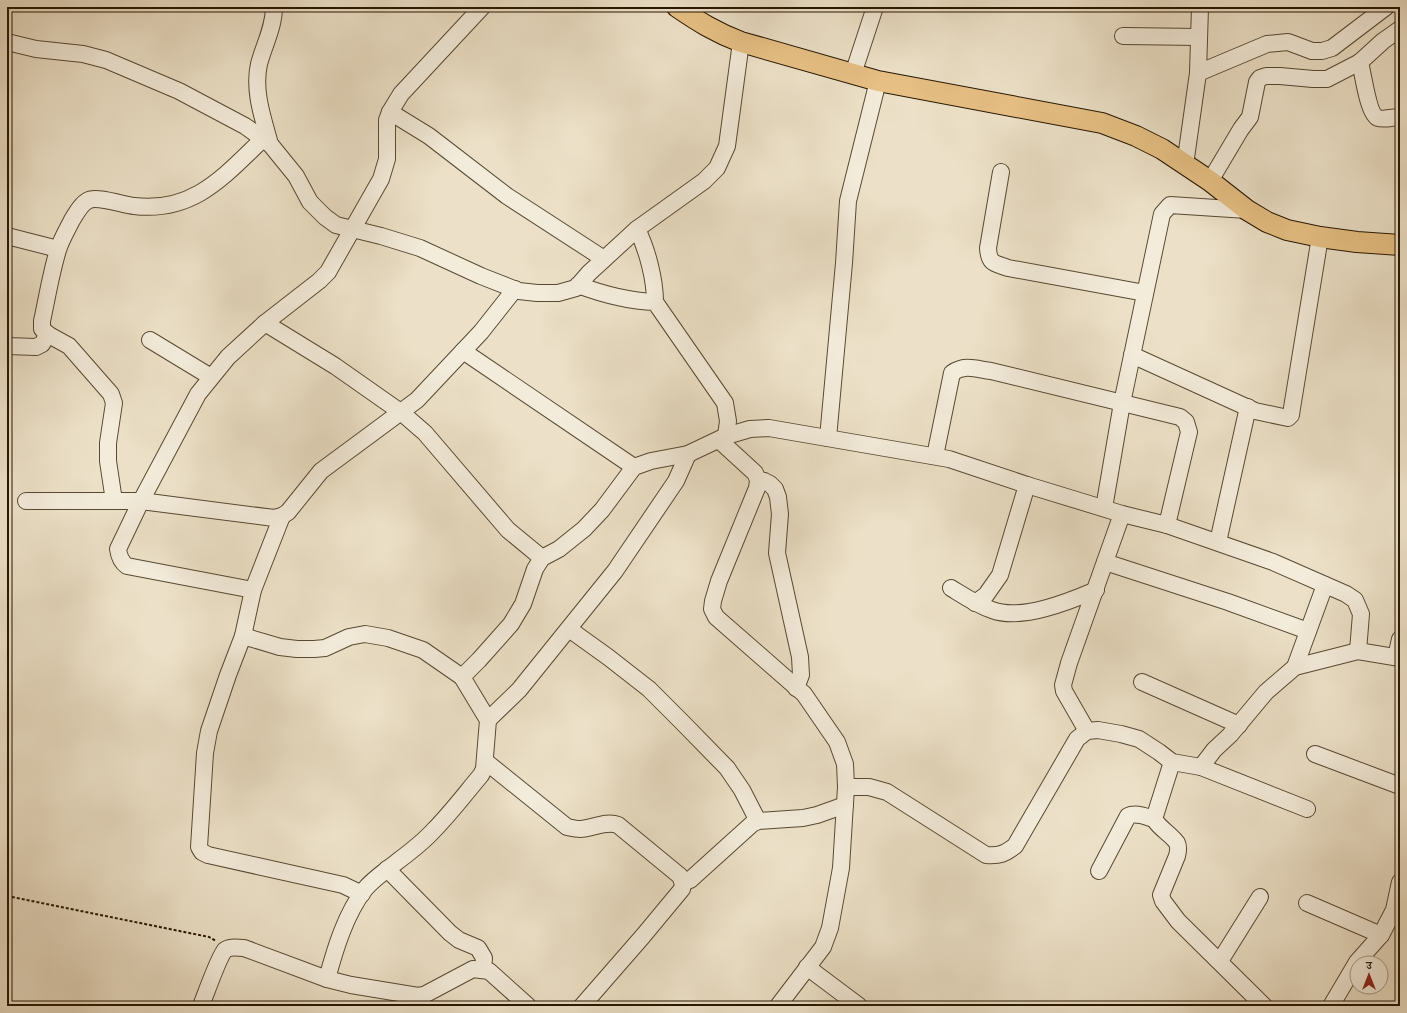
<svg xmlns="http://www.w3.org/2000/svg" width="1407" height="1013" font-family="'IM FELL English','Noto Serif Devanagari',serif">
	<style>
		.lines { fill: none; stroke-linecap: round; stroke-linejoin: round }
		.minor-casing { stroke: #584932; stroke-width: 18 }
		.major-casing { stroke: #271600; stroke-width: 22 }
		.path { stroke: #271600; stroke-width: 2; stroke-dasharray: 3 2; stroke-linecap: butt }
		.minor { stroke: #f3ecdb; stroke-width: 16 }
		.major { stroke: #e6c084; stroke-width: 20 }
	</style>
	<rect width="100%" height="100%" fill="#ece1c8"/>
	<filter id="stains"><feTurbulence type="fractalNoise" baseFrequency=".005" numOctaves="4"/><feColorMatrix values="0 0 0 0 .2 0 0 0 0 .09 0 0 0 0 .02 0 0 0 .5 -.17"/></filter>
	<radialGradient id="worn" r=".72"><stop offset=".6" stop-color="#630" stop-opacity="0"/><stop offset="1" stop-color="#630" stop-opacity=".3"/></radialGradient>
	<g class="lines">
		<defs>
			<g id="minor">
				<path d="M1123,36L1199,37"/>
				<path d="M7,42L36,49L83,54L106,60L179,91L245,126L270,144L296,176L310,202L325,217L336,225L381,236L420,248L481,276L519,291L537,293H558L576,288L589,273L637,229L704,181L717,168L727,146L741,42"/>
				<path d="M1360,62C1363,73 1368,114 1378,118C1384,120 1394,117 1400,117"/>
				<path d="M1198,73L1267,44L1288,42L1312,51H1322L1332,48L1386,7"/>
				<path d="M853,74L875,7"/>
				<path d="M390,112L429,136L507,196L604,259"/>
				<path d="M270,144C263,118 253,91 259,64C264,45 274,27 274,7"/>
				<path d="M1185,165L1198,73L1200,7"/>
				<path d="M1001,172L988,248C989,264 994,263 1008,268L1145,293"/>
				<path d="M1210,181L1241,129L1250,117L1257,82L1260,78L1266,76H1280L1313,79H1327L1360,62L1383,41L1400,29"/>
				<path d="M637,229C647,249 655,279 655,302"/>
				<path d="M7,236L58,249"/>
				<path d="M578,285C602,294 629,301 655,302L725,403L728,421L726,436"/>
				<path d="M265,323L335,366L402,413L425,433L508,530L542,558"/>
				<path d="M150,340L211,377"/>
				<path d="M7,346L36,347L42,344L48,334"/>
				<path d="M463,351L634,467"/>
				<path d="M1132,355L1255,411L1288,418L1291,415L1292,408L1320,237"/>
				<path d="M828,438L844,263L848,201L878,81"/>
				<path d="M719,440L755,473L758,480L757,488L719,581L713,601L712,609L716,617L804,694L837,742L845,764L846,787H869L887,792L986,855C1000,856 1004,854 1015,846L1077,739L1087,731L1098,730L1121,734L1139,739L1159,752L1172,762L1201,767L1214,750L1230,735L1266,692L1295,667L1358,651"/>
				<path d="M935,456L952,373C965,364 976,369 991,371L1180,417L1186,422L1189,432L1167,525"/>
				<path d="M758,480L764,481L770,484L775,489L778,497L780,514L777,553L800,657L801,675L796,688"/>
				<path d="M26,501H141L274,518L282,516L288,512L321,471L417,400L481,332L515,289"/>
				<path d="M114,501L108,461V443L114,403L111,394L69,346L49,335L42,329V321C47,298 51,273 58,250C61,240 67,230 72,220C76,214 80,205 87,201C96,195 123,205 134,206C194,213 224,176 263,139"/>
				<path d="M1104,508L1122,403L1162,214L1170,205L1247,210"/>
				<path d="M1218,542L1248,407"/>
				<path d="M1105,562L1228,602L1308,631"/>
				<path d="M951,588C964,596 977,605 992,610C1021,621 1068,602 1096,590"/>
				<path d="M253,590L127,566C121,562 119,557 118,549L141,501L198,394L228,357L265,323L319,281L328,272L381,179L387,159V120L390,112L401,94L482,7"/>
				<path d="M975,603L986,595L1000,575L1027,485"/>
				<path d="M569,629L608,657L649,689L681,721L727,768L742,790L758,821"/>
				<path d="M243,636L253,590L282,516"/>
				<path d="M1396,657L1400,639"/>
				<path d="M1295,667L1325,585"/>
				<path d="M462,677L479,660L511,624L523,604L535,569L542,558L559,549L584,529L602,510L634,467L651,461L688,454L726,436L750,429L769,428L949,459L1027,485L1122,514L1167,525L1273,562L1346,594L1355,600L1361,614L1358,651L1400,658"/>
				<path d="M1142,682L1239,725"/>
				<path d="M488,720L519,690L615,571L676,481L688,454"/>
				<path d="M1087,731L1064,691L1063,685L1069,663L1122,514"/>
				<path d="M1315,754L1400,786"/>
				<path d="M485,761L567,827C572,828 576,829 580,829C592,829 606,820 618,825L680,876C682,881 684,884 682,889L643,936L582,1006"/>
				<path d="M1172,762L1154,819C1160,829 1172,835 1177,843C1179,847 1178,852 1177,856L1161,895L1163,901L1178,921L1264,1006"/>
				<path d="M1201,767L1307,809"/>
				<path d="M387,869L450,933L459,940L478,948L484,958L483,970"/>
				<path d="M1099,871L1128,816C1136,812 1146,817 1154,819"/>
				<path d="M682,881L690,880L752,824L758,821L803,818L817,815L845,805"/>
				<path d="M1307,903L1381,935"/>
				<path d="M1220,961L1260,897"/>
				<path d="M807,967L859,1006"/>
				<path d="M327,979L351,985L418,996L424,995L473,969L489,971L528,1006"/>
				<path d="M201,1006C205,996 219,956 225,950C230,946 238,948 244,948L327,979C335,949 346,913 365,889C374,878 387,870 398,861C410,852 423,842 433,831C450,814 465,794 481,775L484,769L488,720L462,677L423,650L388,638L365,634L349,637L325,648L314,649H297L280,647L243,636L228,675L209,731L205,753L199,847L202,852L208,855L343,885L362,894"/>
				<path d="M778,1006L823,947L830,928L841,868L846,787"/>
				<path d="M1331,1006L1357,962L1381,935L1394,910L1400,882"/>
			</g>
			<path id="major" d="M677,7C699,22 715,32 741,42L878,81L1102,123L1136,136L1162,149L1210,181L1247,210L1267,222L1287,230L1320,237L1357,242L1400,245"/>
		</defs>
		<use href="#minor" class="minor-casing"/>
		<use href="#major" class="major-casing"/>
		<path class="path" d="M7,896L209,937L216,941"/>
		<use href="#minor" class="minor"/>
		<use href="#major" class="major"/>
	</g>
	<rect width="1407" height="1013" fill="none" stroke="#ece1c8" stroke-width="24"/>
	<rect x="8" y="8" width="1391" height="997" fill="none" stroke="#271600" stroke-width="2"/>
	<rect x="12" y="12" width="1383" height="989" fill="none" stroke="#271600"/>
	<g transform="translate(1369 975)"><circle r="19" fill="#f3ecdb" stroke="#a19683"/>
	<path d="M0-3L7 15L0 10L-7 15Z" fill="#8f2418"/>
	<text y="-6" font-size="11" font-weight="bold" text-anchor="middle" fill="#271600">उ</text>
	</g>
	<rect width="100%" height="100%" filter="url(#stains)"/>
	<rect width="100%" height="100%" fill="url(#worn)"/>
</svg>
